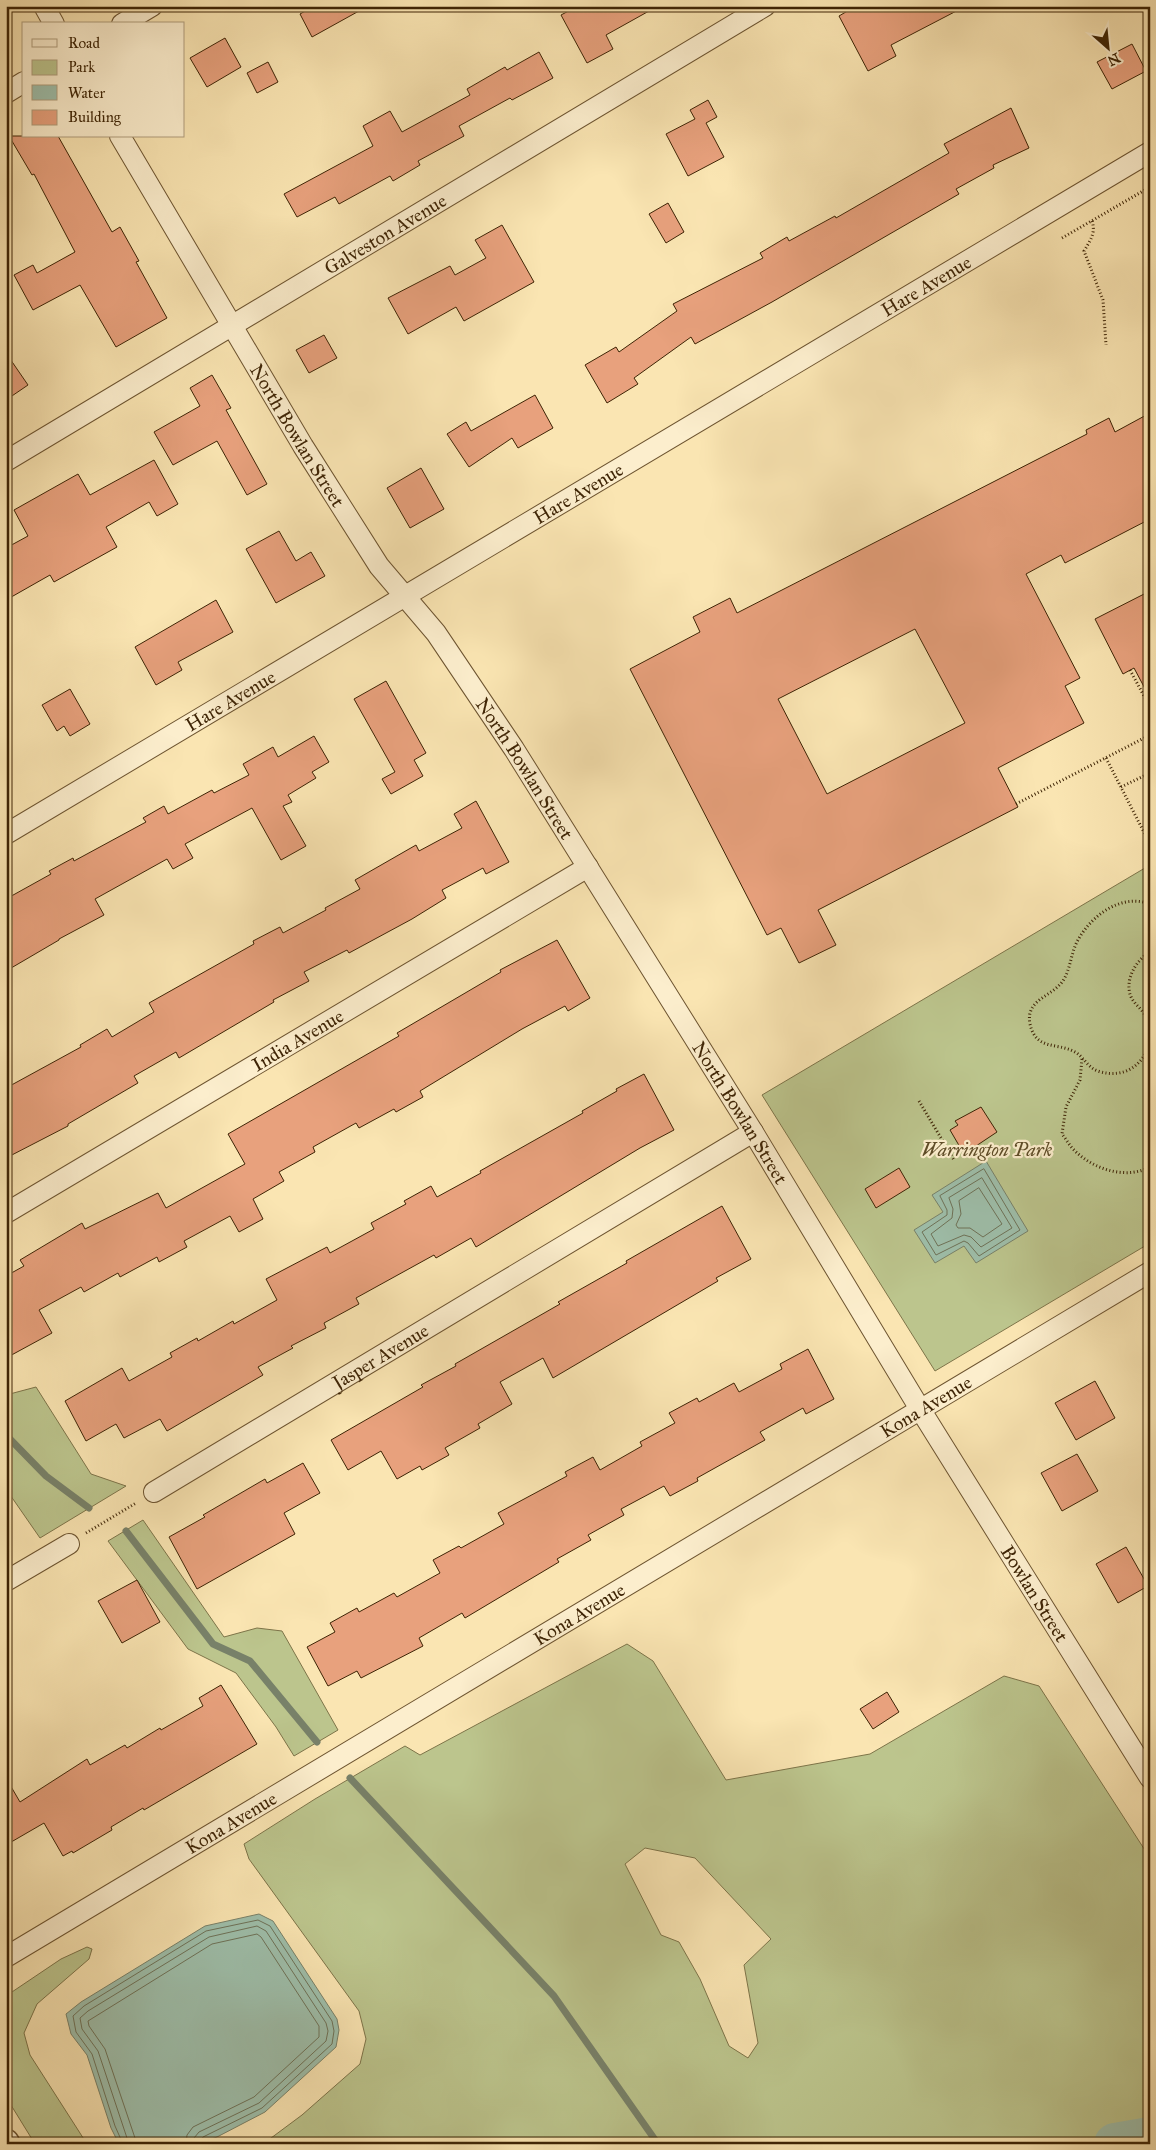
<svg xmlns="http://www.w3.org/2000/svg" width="1156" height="2150" font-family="'IM FELL Great Primer',serif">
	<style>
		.green { fill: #bcc58d; stroke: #7d7449; fill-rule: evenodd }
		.water { fill: #9ebfab; stroke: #788169 }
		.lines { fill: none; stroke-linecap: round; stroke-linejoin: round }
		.shore { stroke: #6e7258; stroke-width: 1 }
		.stream { stroke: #788169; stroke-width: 7 }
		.river { stroke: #9ebfab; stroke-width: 42 }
		.building { fill: #e8a17d; stroke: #3e2405; fill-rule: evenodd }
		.minor-casing { stroke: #6d5430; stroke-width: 22 }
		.tertiary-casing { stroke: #6d5430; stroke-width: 28 }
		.path { stroke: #3e2405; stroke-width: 3; stroke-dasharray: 1 2.5; stroke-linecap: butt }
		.minor { stroke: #fceecd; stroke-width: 20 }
		.tertiary { stroke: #fceecd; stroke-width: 25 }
		.labels { text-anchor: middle; stroke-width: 4.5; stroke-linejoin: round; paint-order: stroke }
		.street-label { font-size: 19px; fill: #3e2405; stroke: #fceecd }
		.park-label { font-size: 19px; font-style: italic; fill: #5e4c27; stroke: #fceecd }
	</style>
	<rect width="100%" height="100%" fill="#fae5b2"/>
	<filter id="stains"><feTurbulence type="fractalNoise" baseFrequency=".004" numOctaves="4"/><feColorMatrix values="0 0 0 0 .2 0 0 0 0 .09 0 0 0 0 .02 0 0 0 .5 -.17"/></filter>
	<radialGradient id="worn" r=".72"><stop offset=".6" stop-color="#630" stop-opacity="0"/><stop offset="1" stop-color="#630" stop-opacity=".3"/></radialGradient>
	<g class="green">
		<path d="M1150,865V1243L935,1371L762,1095Z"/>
		<path d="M36,1387L91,1474L126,1486L40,1538L6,1489V1395Z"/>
		<path d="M143,1520L224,1637L257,1628L282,1631L338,1730L294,1756L276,1727L236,1673L188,1649L108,1541Z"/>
		<path d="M627,1644L653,1661L726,1780L870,1754L1004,1676L1039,1686L1150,1858V2144H263L302,2115L360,2064L366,2039L359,2011L249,1859L244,1844L315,1799L405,1746L420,1755ZM645,1848L695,1858L771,1939L744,1965L758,2043L748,2058L729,2046L700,1979L679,1942L661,1935L625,1864Z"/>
		<path d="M87,1947L92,1949L89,1959L37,2004L24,2033L30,2055L87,2144H35L6,2097V1996L61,1959Z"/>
	</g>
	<g class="water">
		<path d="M986,1161L1028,1231L976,1263L964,1246L935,1263L914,1230L943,1212L932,1195Z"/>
		<path d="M259,1914L273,1921L337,2019L339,2030L336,2047L265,2112L217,2137L198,2144H119L111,2128L87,2055L71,2034L66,2014L81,2002L205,1926Z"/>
	</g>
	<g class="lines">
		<g class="shore">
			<path d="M984,1169L1020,1230L979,1256L968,1243L964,1241L936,1255L922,1232L947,1215V1210L940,1196Z"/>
			<path d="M982,1178L1012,1228L981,1247L971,1237L964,1235L938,1246L931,1234L952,1218L953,1209L949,1198Z"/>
			<path d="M979,1188L1002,1224L983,1237L970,1228H958L956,1225L961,1214L959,1201Z"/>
			<path d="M123,2144L115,2126L92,2054L76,2032L73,2016L84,2006L206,1931L258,1920L270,1926L332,2021L334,2031L332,2044L262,2108L203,2137L199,2144"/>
			<path d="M129,2144L98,2051L82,2029L80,2018L88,2011L209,1937L257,1926L266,1931L326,2023L328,2031L326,2041L259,2103L199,2132L194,2138L193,2144"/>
			<path d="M137,2144L105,2049L89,2026L88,2021L212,1944L257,1934L261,1937L319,2026V2037L254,2097L193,2127L187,2135L186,2144"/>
		</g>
		<g class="stream">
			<path d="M6,1435L46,1476L89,1508"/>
			<path d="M126,1531L213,1644L250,1661L317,1742"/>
			<path d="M350,1778L554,1996L658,2144"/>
		</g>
		<path class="river" d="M1115,2144L1150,2138"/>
	</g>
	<g class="building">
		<path d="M314,6H368L312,37L300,14Z"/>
		<path d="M578,6H658L606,35L613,49L587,63L561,15Z"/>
		<path d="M856,6H966L891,45L896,56L868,71L839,16Z"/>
		<path d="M225,38L241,67L207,87L190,58Z"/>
		<path d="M1132,44L1146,71L1112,89L1097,62Z"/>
		<path d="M539,52L553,78L512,100L510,98L459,126L464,136L418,161L420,165L393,181L390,176L339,204L335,197L297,217L284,194L373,146L363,126L390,111L402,132L470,95L467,89L505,67L507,70Z"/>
		<path d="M268,62L278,82L257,93L247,73Z"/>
		<path d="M708,100L717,117L706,123L724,157L688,176L666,134L695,119L690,110Z"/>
		<path d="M1011,108L1029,148L993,165L994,168L956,189L959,194L772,302L695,344L691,337L634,378L638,384L607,403L585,365L616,347L619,352L677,311L673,304L763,258L760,253L787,237L789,241L835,216L836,218L949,153L944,144Z"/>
		<path d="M9,136H58L112,232L120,227L139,261L136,262L167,318L116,347L80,285L33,310L14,275L33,265L37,273L75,252L34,174L32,175Z"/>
		<path d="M668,203L684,232L666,243L649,214Z"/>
		<path d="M502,225L534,282L464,321L456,307L408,334L388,298L450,266L455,275L486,258L475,240Z"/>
		<path d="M324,335L337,358L309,373L296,350Z"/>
		<path d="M6,353L28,385L6,400Z"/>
		<path d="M212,375L231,408L226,410L267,484L247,495L217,441L173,465L154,432L200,406L190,388Z"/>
		<path d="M535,395L553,428L518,448L512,438L469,467L447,434L466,422L471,431Z"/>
		<path d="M1150,413V519L1065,563L1061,555L1026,574L1080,678L1065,686L1084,723L998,768L1018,807L818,910L836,945L799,963L781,928L767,935L630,669L700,632L693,617L730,598L737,613L1087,434L1086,430L1109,418L1115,432ZM915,629L965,723L827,794L778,699Z"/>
		<path d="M154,460L178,504L157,516L149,502L106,527L117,547L54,582L50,575L6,600V548L28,536L14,510L78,474L90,495Z"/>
		<path d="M421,468L444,509L410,528L387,488Z"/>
		<path d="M279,531L296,561L311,552L325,576L276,603L246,549Z"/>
		<path d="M1150,591V698L1134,668L1123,674L1095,619Z"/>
		<path d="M216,600L233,632L178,662L182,670L156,685L135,647Z"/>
		<path d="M386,681L426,753L414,760L423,776L391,794L382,779L395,772L354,699Z"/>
		<path d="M70,689L90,724L70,736L64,726L57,731L42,705Z"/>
		<path d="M314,736L329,762L312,772L316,778L288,795L292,802L283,806L306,846L281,860L252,808L185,844L193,858L173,869L167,859L95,899L104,915L59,939V940L6,971V899L51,874L49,871L73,858L74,861L146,822L143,818L164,806L168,814L212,790L214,793L249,775L243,764L273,747L278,757Z"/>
		<path d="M476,801L509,862L486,874L483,868L442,890L446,898L412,919L349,953L347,950L304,972L309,981L273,1000L274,1002L179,1058L176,1052L134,1076L138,1083L68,1124V1126L6,1158V1088L81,1047L80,1045L107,1029L112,1037L154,1012L149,1003L254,944L253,941L280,927L283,933L326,910L325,908L360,889L355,880L416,845L419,851L462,828L454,814Z"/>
		<path d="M557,940L590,998L568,1011L565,1006L522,1029L420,1091L423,1097L396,1112L394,1109L359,1128L356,1123L313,1147L315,1152L279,1172L284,1181L253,1199L263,1219L239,1232L230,1216L184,1241L187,1247L159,1262L157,1257L120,1277L118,1273L84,1292L81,1287L39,1310L52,1333L6,1358V1276L24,1266L20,1260L82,1223L85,1229L158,1193L166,1208L245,1164L228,1134L399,1036L397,1033L501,972L500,970Z"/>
		<path d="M644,1074L674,1130L640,1148L476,1247L471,1238L436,1258L434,1255L356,1298L359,1304L324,1323L326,1328L291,1346L293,1348L258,1367L263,1375L167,1431L160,1419L124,1438L116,1424L86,1441L65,1401L122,1368L129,1381L172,1357L170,1353L197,1338L198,1341L233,1321L234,1324L277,1300L266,1279L327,1247L330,1253L374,1229L371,1223L406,1204L404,1201L431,1186L437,1197L481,1173L480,1171L583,1113L582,1111L617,1091L616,1089Z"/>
		<path d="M981,1107L997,1132L964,1154L950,1130L958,1125L955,1121Z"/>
		<path d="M899,1168L910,1187L876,1208L865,1189Z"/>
		<path d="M722,1206L751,1259L716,1278L718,1281L553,1378L543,1358L500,1382L512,1404L478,1424L480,1428L445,1448L449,1455L422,1470L420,1466L397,1479L381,1451L348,1470L331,1440L423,1387L421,1385L456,1366L455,1364L560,1304L558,1302L627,1263L626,1261Z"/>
		<path d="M808,1349L834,1399L806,1414L803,1408L760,1432L765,1440L697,1478L698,1481L670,1496L664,1486L621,1509L624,1515L588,1535L591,1540L557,1559L559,1562L465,1618L462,1613L419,1638L423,1646L361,1678L357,1671L328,1686L307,1647L335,1632L330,1623L357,1608L359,1612L394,1593L397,1597L440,1573L433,1560L459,1546L461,1548L504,1524L498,1513L567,1476L565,1472L593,1457L600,1470L642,1446L640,1442L675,1423L669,1413L697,1398L699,1402L734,1383L739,1392L782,1369L780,1364Z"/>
		<path d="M1095,1381L1115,1418L1076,1440L1055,1403Z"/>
		<path d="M1077,1454L1098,1491L1062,1511L1041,1473Z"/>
		<path d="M303,1463L320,1493L284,1513L295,1534L197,1589L169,1537L205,1517L203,1515L265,1479L267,1483Z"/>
		<path d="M1126,1547L1148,1586L1118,1603L1096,1564Z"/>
		<path d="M137,1580L160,1622L122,1643L98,1601Z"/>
		<path d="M221,1685L257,1744L144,1810L143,1808L111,1827L112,1830L73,1853L72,1851L63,1856L44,1823L6,1845V1778L20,1802L87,1759L90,1765L125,1745L127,1748L160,1728L161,1730L203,1706L199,1698Z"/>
		<path d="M887,1692L899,1712L873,1729L860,1709Z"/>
	</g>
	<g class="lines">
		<defs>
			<g id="minor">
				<path d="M44,6L54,24"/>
				<path d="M122,24L152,6"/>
				<path d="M6,93L24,82"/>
				<path id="s1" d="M120,136L303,446L379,566L436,633L514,749L753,1132L920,1409L1150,1778"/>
				<path id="s2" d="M6,461L765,6"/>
				<path id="s3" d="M6,834L1150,152"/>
				<path id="s4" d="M6,1213L588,867"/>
				<path id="s5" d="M154,1492L753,1132"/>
				<path d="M6,1581L69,1544"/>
				<path id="s6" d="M6,1957L1150,1272"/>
			</g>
			<path id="tertiary" d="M6,2142L7,2144"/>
		</defs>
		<use href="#minor" class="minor-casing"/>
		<use href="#tertiary" class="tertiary-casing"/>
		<g class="path">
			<path d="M1092,221C1096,233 1090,241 1084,251L1103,300L1106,345"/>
			<path d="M1062,238L1150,187"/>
			<path d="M1130,670L1150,707"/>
			<path d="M1106,758L1150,844"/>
			<path d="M1121,787L1150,773"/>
			<path d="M1016,804L1150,735"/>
			<path d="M1150,904C1121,893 1091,916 1078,940C1071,952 1071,967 1064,979C1054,997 1025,998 1030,1024C1036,1051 1057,1042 1075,1052C1084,1057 1088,1068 1098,1071C1124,1080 1147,1064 1150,1038"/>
			<path d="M1150,952C1136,960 1124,980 1131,997C1134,1003 1139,1007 1143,1012C1148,1019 1149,1027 1150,1035"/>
			<path d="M1082,1059L1080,1080L1066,1107L1062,1134C1066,1139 1069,1145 1074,1150C1093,1169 1125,1180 1150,1167"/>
			<path d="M919,1101L954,1160"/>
			<path d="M86,1533L136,1503"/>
		</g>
		<use href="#minor" class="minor"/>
		<use href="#tertiary" class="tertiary"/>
	</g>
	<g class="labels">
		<g class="street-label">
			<text dy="7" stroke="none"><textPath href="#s2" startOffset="442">Galveston Avenue</textPath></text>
			<text dy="7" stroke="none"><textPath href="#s3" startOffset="1071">Hare Avenue</textPath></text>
			<text dy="7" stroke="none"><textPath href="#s1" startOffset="348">North Bowlan Street</textPath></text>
			<text dy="7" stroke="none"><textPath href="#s3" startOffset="666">Hare Avenue</textPath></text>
			<text dy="7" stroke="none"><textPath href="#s3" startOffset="261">Hare Avenue</textPath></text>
			<text dy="7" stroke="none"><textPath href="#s1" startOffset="752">North Bowlan Street</textPath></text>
			<text dy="7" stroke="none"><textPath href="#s4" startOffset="339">India Avenue</textPath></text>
			<text dy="7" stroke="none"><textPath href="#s1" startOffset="1158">North Bowlan Street</textPath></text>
			<text dy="7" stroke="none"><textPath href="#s5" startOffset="264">Jasper Avenue</textPath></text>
			<text dy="7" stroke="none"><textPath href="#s6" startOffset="1072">Kona Avenue</textPath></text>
			<text dy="7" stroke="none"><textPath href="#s1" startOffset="1722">Bowlan Street</textPath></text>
			<text dy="7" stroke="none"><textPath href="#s6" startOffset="668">Kona Avenue</textPath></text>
			<text dy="7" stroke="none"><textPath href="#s6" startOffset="262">Kona Avenue</textPath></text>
		</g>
		<g class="park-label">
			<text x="987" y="1156">Warrington Park</text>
		</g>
	</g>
	<rect width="1156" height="2150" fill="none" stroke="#fae5b2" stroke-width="25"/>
	<rect x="8" y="8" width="1141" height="2135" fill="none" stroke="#3e2405" stroke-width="2.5"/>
	<rect x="12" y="12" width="1131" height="2125" fill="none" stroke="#3e2405"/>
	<rect x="22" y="22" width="162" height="115" fill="#fceecd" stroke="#b09d7d"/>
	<rect x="32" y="39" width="25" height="8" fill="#fceecd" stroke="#b09d7d"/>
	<text x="68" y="48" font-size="15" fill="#3e2405">Road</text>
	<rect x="32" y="60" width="25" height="15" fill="#bcc58d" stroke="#b09d7d"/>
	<text x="68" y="72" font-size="15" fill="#3e2405">Park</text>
	<rect x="32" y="85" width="25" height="15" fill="#9ebfab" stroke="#b09d7d"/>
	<text x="68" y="98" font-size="15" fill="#3e2405">Water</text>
	<rect x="32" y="110" width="25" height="15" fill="#e8a17d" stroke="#b09d7d"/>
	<text x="68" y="122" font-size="15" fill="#3e2405">Building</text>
	<g transform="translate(1108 48) rotate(153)" stroke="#fceecd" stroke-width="4" paint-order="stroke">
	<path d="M0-4L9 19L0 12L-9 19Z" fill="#3e2405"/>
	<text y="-8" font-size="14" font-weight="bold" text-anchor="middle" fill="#3e2405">N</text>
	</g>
	<rect width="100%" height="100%" filter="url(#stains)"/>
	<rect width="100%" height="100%" fill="url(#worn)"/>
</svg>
